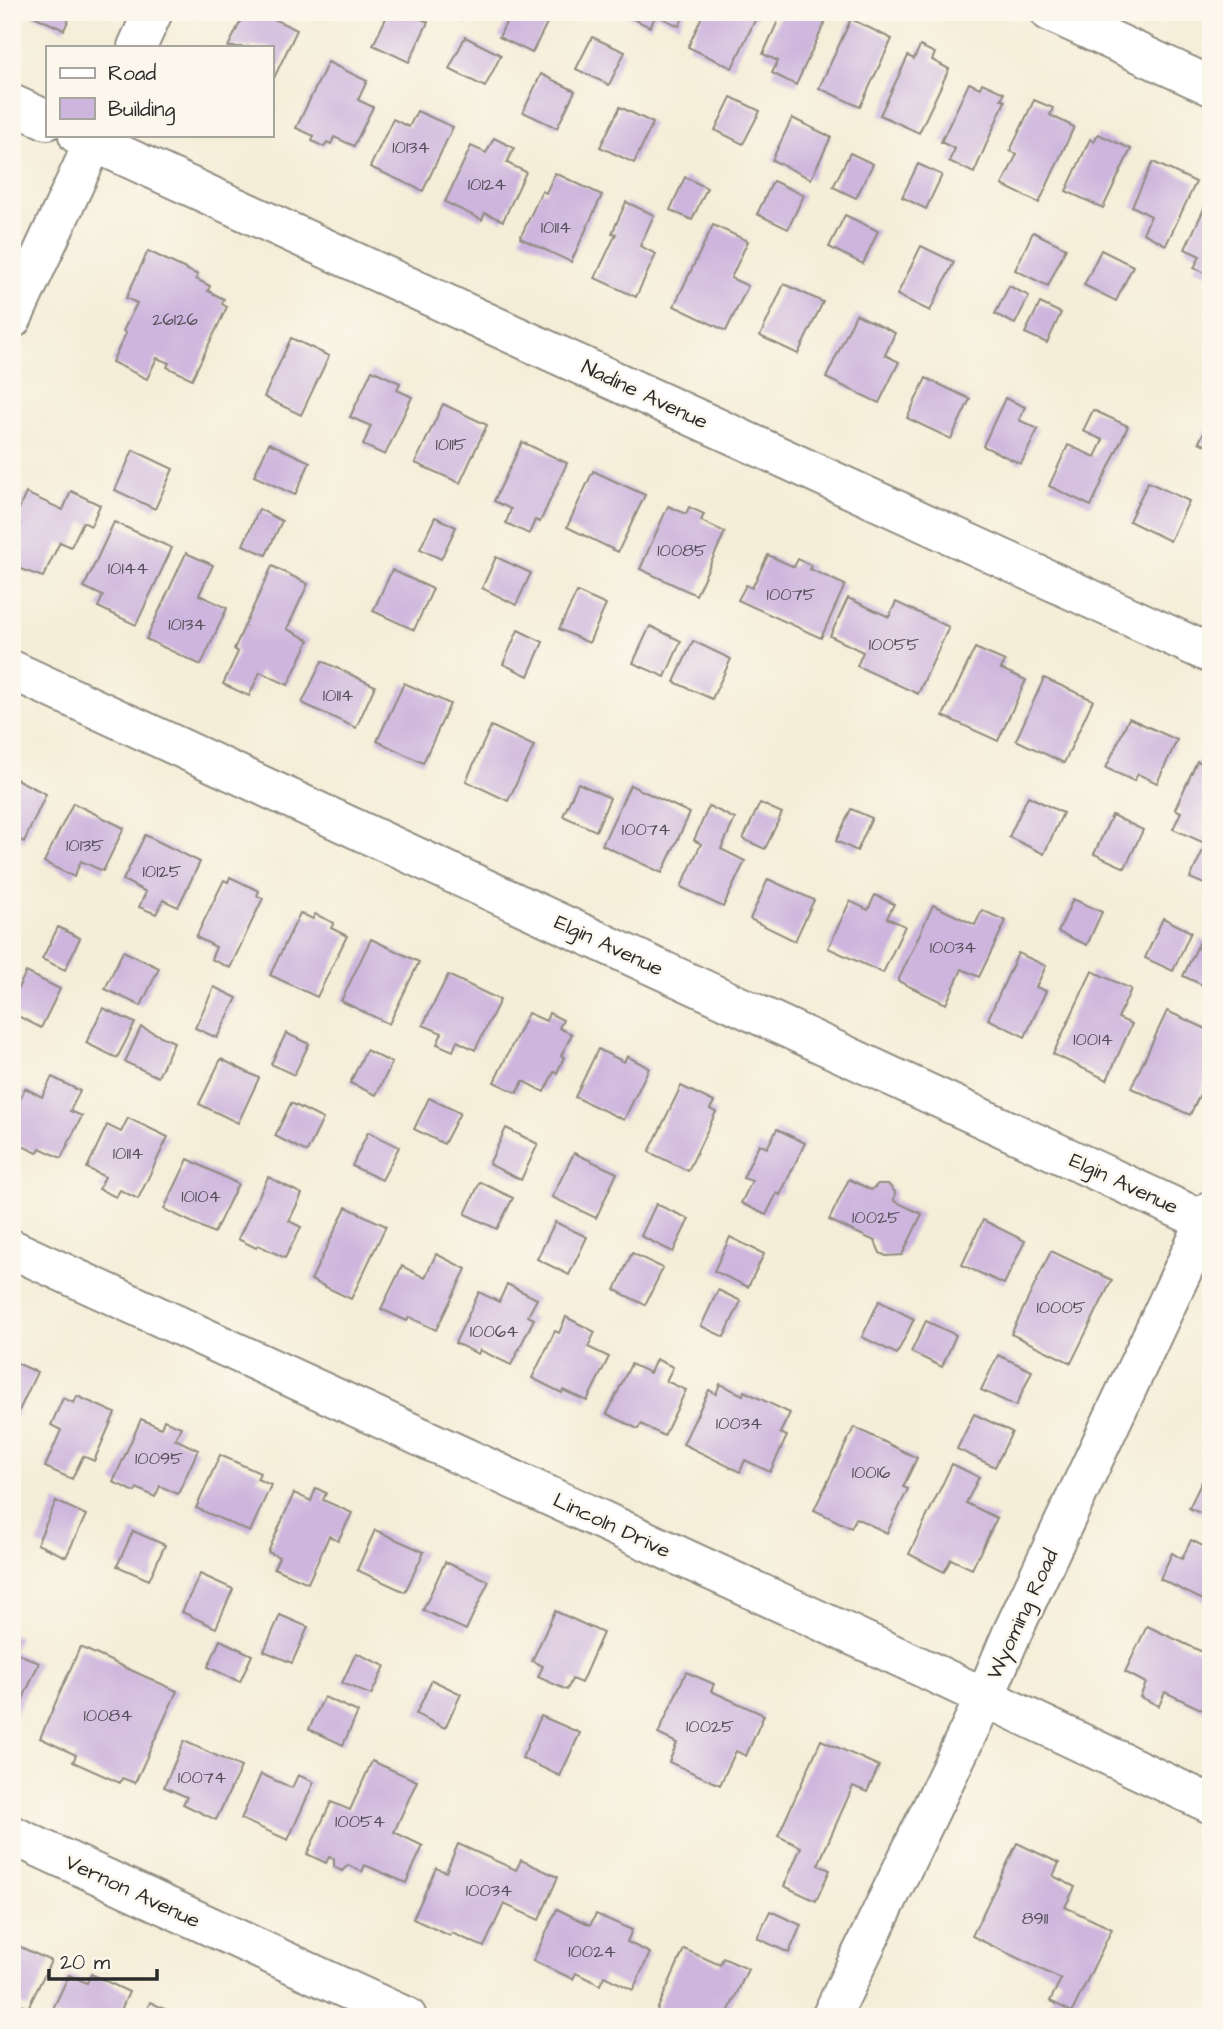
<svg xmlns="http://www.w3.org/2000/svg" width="1223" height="2029" font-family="'Architects Daughter',sans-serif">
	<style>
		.building { fill: #cdb5dd }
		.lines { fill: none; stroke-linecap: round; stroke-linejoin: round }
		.street-casing { stroke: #908c81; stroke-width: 42 }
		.street { stroke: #fff; stroke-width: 38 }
		.labels { text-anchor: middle; stroke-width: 5; stroke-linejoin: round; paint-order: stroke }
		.number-label { font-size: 18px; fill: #544e58 }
		.street-label { font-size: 21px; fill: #2b2b2b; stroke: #fbf7ec }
	</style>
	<rect width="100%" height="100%" fill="#fbf7ec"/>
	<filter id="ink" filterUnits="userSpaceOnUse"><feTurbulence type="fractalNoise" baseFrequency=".0143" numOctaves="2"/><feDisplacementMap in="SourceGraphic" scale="14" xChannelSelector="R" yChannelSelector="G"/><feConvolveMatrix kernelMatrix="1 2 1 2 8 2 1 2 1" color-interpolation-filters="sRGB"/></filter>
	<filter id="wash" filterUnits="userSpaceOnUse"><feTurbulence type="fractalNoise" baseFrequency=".00686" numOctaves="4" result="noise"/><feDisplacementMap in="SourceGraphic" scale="28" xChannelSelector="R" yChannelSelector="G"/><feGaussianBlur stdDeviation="1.57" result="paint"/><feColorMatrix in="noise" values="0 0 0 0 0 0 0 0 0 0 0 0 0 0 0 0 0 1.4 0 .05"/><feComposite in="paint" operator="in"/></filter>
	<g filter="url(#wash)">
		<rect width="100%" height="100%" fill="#f4edd7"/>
		<g id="blocks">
			<g class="building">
				<path d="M25,12H72L64,30Z"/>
				<path d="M245,12H259L297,30L271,84V47H228Z"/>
				<path d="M389,12H407L428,22L409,62L373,45Z"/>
				<path d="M445,12H465L461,20Z"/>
				<path d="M511,12H536L549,19L532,53L499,37Z"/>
				<path d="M627,12H686L679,26L656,15L650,27L625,15Z"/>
				<path d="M704,12H759L732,68L688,47Z"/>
				<path d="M782,12H825L823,17L827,18L796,85L772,73L778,61L763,54Z"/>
				<path d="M851,19L892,39L860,107L819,88Z"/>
				<path d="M465,37L501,55L485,87L449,69Z"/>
				<path d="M592,37L625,52L609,85L576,69Z"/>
				<path d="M920,46L935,53L932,60L949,69L919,133L880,115L908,56L914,59Z"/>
				<path d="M328,62L367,81L358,100L373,107L354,146L334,137L331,144L327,142L324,147L312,141L314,136L296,128Z"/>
				<path d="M541,74L575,91L557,128L523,112Z"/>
				<path d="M969,83L980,88L982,83L1004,93L1001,99L1005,101L974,173L949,161L955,149L941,142Z"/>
				<path d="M731,97L760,111L743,144L715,130Z"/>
				<path d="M1034,100L1053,108L1050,115L1074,127L1039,203L1002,185L1017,154L1010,151Z"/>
				<path d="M620,107L653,123L634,163L600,147Z"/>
				<path d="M417,111L453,127L423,191L370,167L393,119L409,127Z"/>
				<path d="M792,118L831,137L811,179L772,160Z"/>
				<path d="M1098,134L1131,149L1103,208L1066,191L1090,139L1094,142Z"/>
				<path d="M494,138L514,148L507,163L526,172L503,221L485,213L482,220L445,202L471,146L486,153Z"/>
				<path d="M850,153L873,164L856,198L833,187Z"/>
				<path d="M1153,162L1196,182L1166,245L1143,233L1151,216L1132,206Z"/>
				<path d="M918,164L942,175L926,209L902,197Z"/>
				<path d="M555,173L602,195L571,262L520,238L542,191L546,193Z"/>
				<path d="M685,177L707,188L692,220L670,210Z"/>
				<path d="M773,181L804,195L788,229L757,214Z"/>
				<path d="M1211,194V276L1194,268L1200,256L1185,249Z"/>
				<path d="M626,202L654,215L640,246L656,254L636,297L595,278L616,234L612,233Z"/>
				<path d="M845,215L878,231L863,264L829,247Z"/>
				<path d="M713,225L748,241L731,278L748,286L726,331L674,306Z"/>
				<path d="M1033,232L1066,248L1048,286L1015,270Z"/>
				<path d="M921,246L954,262L930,311L897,295Z"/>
				<path d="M1101,250L1133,266L1116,301L1084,285Z"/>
				<path d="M148,251L198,275L196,279L210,286L208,291L224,299L222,304L227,307L192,379L167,367L169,363L157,358L147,379L112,362L126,333L123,331L137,303L126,298Z"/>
				<path d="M784,284L823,302L798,354L760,336Z"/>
				<path d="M1009,286L1029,296L1015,324L995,314Z"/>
				<path d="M1040,303L1061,313L1047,343L1025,333Z"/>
				<path d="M856,314L895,333L885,355L899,362L879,403L826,378Z"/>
				<path d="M291,338L329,356L301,415L264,397Z"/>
				<path d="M372,370L400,383L397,390L412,397L385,455L363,445L371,426L350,417Z"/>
				<path d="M926,378L970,399L951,439L907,418Z"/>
				<path d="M1005,398L1025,407L1019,420L1038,429L1021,464L983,446Z"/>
				<path d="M443,404L487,425L460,483L415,463Z"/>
				<path d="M1093,410L1128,426L1091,506L1049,486L1068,445L1095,457L1103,440L1083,431Z"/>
				<path d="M1211,418V448L1199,442Z"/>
				<path d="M522,442L567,463L540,522L535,520L529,534L506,523L511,509L494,501Z"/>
				<path d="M269,443L310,462L295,495L254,476Z"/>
				<path d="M133,450L173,469L155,509L115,490Z"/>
				<path d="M593,471L645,495L618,552L567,527Z"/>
				<path d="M1148,482L1189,501L1170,541L1129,521Z"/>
				<path d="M71,491L100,505L91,526L83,522L71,547L60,542L43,577L12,566V533L15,534L20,523L14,520L26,493L63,510Z"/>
				<path d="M668,506L686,514L689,507L704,514L701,521L725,532L696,595L640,569Z"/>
				<path d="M259,509L282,521L266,555L243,545Z"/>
				<path d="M435,517L456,527L441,559L420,549Z"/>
				<path d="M114,522L172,548L136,625L98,607L103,596L84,587Z"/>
				<path d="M186,553L213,565L199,595L227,608L201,665L146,639Z"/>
				<path d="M768,555L794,567L798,559L812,566L810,569L845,585L821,638L738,600L746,585L752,588Z"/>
				<path d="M496,557L531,573L516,605L482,588Z"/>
				<path d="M272,566L308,584L287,629L309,640L288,685L260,672L249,696L223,684L238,652L234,649Z"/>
				<path d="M392,570L433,589L414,630L373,611Z"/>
				<path d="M577,592L606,605L589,643L559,629Z"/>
				<path d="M848,598L889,617L896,602L949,627L918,694L857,666L863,652L830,636Z"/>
				<path d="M650,626L681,641L665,677L633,663Z"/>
				<path d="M518,630L543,642L528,676L503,664Z"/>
				<path d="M693,641L731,659L712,699L674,682Z"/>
				<path d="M975,648L1005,661L1001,669L1026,680L998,741L943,716Z"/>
				<path d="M322,661L375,686L356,728L302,703Z"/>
				<path d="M1044,678L1093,700L1064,763L1016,740Z"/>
				<path d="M404,683L450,704L423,763L377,741Z"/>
				<path d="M1129,718L1177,740L1157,783L1138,774L1134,781L1106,768Z"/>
				<path d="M491,726L534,746L508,801L466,781Z"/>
				<path d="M1197,761L1211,767V846L1173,829L1181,812L1175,809Z"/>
				<path d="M12,777L46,794L24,842L12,836Z"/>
				<path d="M578,783L610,798L596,831L563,816Z"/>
				<path d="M630,785L690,813L662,873L602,845Z"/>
				<path d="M1028,796L1063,813L1044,854L1009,837Z"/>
				<path d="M73,803L124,828L103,871L81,861L74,877L44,862Z"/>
				<path d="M760,803L782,813L765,849L743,839Z"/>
				<path d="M709,806L735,819L721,849L745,861L723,907L681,887L701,844L694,840Z"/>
				<path d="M851,809L872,818L857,851L836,841Z"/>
				<path d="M1112,815L1143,830L1125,868L1094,854Z"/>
				<path d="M145,835L200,862L178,907L163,900L156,914L139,907L146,892L123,880Z"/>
				<path d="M1205,846L1211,848V887L1190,878Z"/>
				<path d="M230,877L259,891L257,896L263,898L230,968L211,959L216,947L196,937L224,880L228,882Z"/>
				<path d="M768,879L814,900L795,941L750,919Z"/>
				<path d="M875,895L894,904L887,918L905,926L883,973L828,948L850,901L868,910Z"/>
				<path d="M1073,899L1102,912L1087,945L1058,932Z"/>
				<path d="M933,905L975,925L982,910L1006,921L979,977L962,969L946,1004L898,981Z"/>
				<path d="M300,913L313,919L315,914L334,923L331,928L347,936L317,997L270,975Z"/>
				<path d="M1163,918L1191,932L1173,971L1145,958Z"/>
				<path d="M58,927L80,938L65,970L42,959Z"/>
				<path d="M371,939L419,962L389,1024L341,1001Z"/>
				<path d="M1201,939L1211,944V989L1183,976Z"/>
				<path d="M123,951L159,968L141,1006L105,989Z"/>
				<path d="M1018,953L1046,966L1036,987L1046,991L1025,1037L988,1019Z"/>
				<path d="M1092,971L1131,989L1118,1018L1132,1024L1107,1080L1053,1054Z"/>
				<path d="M26,972L60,989L41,1028L12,1013V1000Z"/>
				<path d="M448,975L500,1000L475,1050L457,1041L453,1051L437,1044L442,1033L423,1025Z"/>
				<path d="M214,987L237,998L217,1038L195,1028Z"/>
				<path d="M103,1008L135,1023L117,1058L86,1043Z"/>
				<path d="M1167,1011L1211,1031V1071L1190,1115L1131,1088Z"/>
				<path d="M528,1013L546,1021L549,1013L563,1020L559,1028L572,1034L561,1056L564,1057L557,1073L554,1072L544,1092L523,1081L517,1093L494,1082Z"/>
				<path d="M141,1027L174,1042L158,1077L125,1062Z"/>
				<path d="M286,1033L309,1044L294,1075L271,1064Z"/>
				<path d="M598,1049L624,1062L627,1056L649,1068L624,1120L575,1097Z"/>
				<path d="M366,1050L392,1063L376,1095L350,1083Z"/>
				<path d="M221,1059L259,1078L238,1123L199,1104Z"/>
				<path d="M52,1077L80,1091L70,1111L82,1116L61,1158L40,1148L37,1153L12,1141V1116L25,1088L42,1097Z"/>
				<path d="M681,1086L714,1102L710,1109L716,1112L688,1171L649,1152Z"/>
				<path d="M429,1098L460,1113L444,1144L414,1129Z"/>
				<path d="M291,1103L323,1119L307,1152L275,1136Z"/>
				<path d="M128,1118L168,1137L138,1199L120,1190L116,1197L99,1189L105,1177L87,1168L107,1125L121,1132Z"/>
				<path d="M506,1128L538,1144L521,1180L489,1164Z"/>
				<path d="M777,1129L805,1143L780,1195L777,1193L766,1215L741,1203L752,1181L743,1178L759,1144L767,1148Z"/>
				<path d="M368,1132L399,1147L382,1180L352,1166Z"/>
				<path d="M574,1153L617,1173L596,1218L552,1197Z"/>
				<path d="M188,1159L238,1184L214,1233L164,1209Z"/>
				<path d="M268,1177L302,1194L289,1221L301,1227L285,1258L258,1245L256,1248L238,1239Z"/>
				<path d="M849,1179L871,1190L878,1184H888L895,1192L894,1201L922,1214L902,1255L886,1256L880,1253L875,1241L829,1220Z"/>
				<path d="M480,1182L513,1198L497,1229L465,1214Z"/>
				<path d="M656,1204L689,1219L673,1252L641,1236Z"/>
				<path d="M346,1207L386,1226L351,1299L311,1280Z"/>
				<path d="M983,1220L1025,1241L1004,1284L962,1265Z"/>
				<path d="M555,1222L587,1237L569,1275L537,1259Z"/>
				<path d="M730,1237L764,1254L748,1287L714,1271Z"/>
				<path d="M1051,1251L1112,1280L1071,1363L1011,1334Z"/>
				<path d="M632,1253L663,1268L645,1305L615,1290Z"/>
				<path d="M436,1254L466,1269L436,1330L409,1317L407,1321L381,1309L402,1266L425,1278Z"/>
				<path d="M507,1284L537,1299L528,1316L534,1319L511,1365L480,1350L478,1354L455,1343L479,1292L499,1302Z"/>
				<path d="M718,1290L741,1301L724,1337L701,1326Z"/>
				<path d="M879,1301L914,1319L897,1354L862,1337Z"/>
				<path d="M566,1317L595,1332L588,1347L609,1357L587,1401L563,1390L562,1393L532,1378L555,1331L559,1333Z"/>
				<path d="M926,1321L956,1335L942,1367L911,1352Z"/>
				<path d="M998,1355L1032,1371L1016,1406L981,1390Z"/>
				<path d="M656,1359L673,1367L666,1381L686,1390L664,1436L641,1424L638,1429L607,1414L631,1364L650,1373Z"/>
				<path d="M12,1361L37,1372L12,1426Z"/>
				<path d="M720,1384L743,1395L744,1391L790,1413L780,1433L787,1436L770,1472L745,1460L740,1472L683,1444L709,1390L716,1394Z"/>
				<path d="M77,1396L115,1413L94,1461L83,1456L72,1479L45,1467L61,1430L51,1425L63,1398L74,1403Z"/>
				<path d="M974,1414L1012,1432L995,1467L957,1449Z"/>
				<path d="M141,1419L161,1428L164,1420L181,1427L175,1439L198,1450L178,1494L160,1486L155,1497L137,1488L135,1492L113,1482Z"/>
				<path d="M854,1427L917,1458L903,1487L908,1489L887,1533L856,1518L851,1528L814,1510Z"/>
				<path d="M220,1455L260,1473L257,1479L271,1485L250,1532L196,1508Z"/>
				<path d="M1211,1463V1518L1189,1508Z"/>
				<path d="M952,1464L979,1477L966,1503L997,1518L972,1569L951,1559L944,1572L909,1554Z"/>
				<path d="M316,1488L326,1493L323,1500L352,1513L338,1541L329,1536L308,1583L274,1568L279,1557L268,1552L294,1493L311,1501Z"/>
				<path d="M56,1501L86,1515L66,1557L37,1544Z"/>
				<path d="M375,1530L424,1552L405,1592L357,1570Z"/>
				<path d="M133,1531L165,1545L149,1580L117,1566Z"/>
				<path d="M1191,1540L1211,1550V1604L1160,1579L1172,1553L1182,1559Z"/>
				<path d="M445,1562L489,1581L466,1630L423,1610Z"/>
				<path d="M200,1574L233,1589L216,1628L182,1612Z"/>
				<path d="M555,1611L603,1633L581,1683L572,1679L567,1690L538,1677L543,1666L532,1661Z"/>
				<path d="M280,1615L308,1627L292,1663L264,1651Z"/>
				<path d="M1147,1626L1211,1656V1714L1165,1692L1159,1706L1140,1697L1146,1683L1125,1672Z"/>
				<path d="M12,1634L19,1637L13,1651L39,1663L12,1723Z"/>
				<path d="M220,1640L252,1655L240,1682L208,1667Z"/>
				<path d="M80,1647L177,1691L135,1783L122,1778L120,1783L73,1762L76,1755L40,1738Z"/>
				<path d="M356,1653L385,1666L371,1695L342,1683Z"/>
				<path d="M686,1672L714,1684L711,1691L764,1715L746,1756L736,1751L720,1785L669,1762L677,1743L658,1734Z"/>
				<path d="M432,1680L461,1694L445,1728L416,1714Z"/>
				<path d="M324,1697L358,1712L343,1745L309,1729Z"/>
				<path d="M541,1716L580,1733L560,1776L522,1758Z"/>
				<path d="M821,1740L879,1766L867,1792L853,1786L818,1865L830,1870L816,1901L784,1886L801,1847L778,1836Z"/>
				<path d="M184,1741L241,1767L216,1820L183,1804L187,1797L164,1787Z"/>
				<path d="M372,1761L417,1781L394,1832L423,1846L406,1883L365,1865L362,1872L348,1865L342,1871L334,1867V1859L329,1857L326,1863L307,1854L331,1802L350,1810Z"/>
				<path d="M261,1774L292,1788L298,1775L314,1782L288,1840L241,1819Z"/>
				<path d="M1017,1843L1059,1863L1053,1876L1075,1887L1065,1907L1112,1929L1072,2012L1050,2001L1061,1979L972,1936Z"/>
				<path d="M458,1844L516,1870L521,1860L558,1877L539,1920L504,1904L484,1947L452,1933L450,1936L413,1919L436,1868L446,1872Z"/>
				<path d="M557,1909L590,1925L596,1914L632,1930L627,1942L650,1953L633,1990L604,1976L600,1985L576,1973L573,1979L533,1961Z"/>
				<path d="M770,1911L801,1925L789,1953L757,1938Z"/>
				<path d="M12,1943L51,1961L28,2008L12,2001Z"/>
				<path d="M684,1949L720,1965L723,1958L748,1969L726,2017H654Z"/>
				<path d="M91,1974L129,1992L118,2017H49L69,1975L87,1983Z"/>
				<path d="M150,2002L181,2017H143Z"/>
			</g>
		</g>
	</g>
	<g filter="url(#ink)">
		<use href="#blocks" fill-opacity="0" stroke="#908c81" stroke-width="2"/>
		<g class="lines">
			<defs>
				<g id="street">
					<path d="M1050,12L1211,86"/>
					<path d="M137,47L153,12"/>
					<path d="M12,104L47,120"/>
					<path d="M78,135L1211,654"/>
					<path d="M12,319L97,135"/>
					<path d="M12,670L1205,1221"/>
					<path d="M12,1249L923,1668L1211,1804"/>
					<path d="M12,1835L407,2017"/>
					<path d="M831,2017L985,1697L1012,1633L1211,1210"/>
				</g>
			</defs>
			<use href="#street" class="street-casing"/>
			<use href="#street" class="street"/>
		</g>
	</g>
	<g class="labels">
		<g class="number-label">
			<text x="411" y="153">10134</text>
			<text x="487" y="190">10124</text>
			<text x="556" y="233">10114</text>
			<text x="175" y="325">26126</text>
			<text x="451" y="450">10115</text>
			<text x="682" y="556">10085</text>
			<text x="128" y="574">10144</text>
			<text x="791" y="600">10075</text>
			<text x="187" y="630">10134</text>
			<text x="894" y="650">10055</text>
			<text x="338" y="701">10114</text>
			<text x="646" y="835">10074</text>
			<text x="85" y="851">10135</text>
			<text x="162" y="877">10125</text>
			<text x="953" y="953">10034</text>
			<text x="1093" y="1045">10014</text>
			<text x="128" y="1159">10114</text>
			<text x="201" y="1202">10104</text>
			<text x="876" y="1223">10025</text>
			<text x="1061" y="1313">10005</text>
			<text x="494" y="1337">10064</text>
			<text x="739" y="1429">10034</text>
			<text x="159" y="1464">10095</text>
			<text x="871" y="1478">10016</text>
			<text x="108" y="1721">10084</text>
			<text x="710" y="1732">10025</text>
			<text x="202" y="1783">10074</text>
			<text x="360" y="1827">10054</text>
			<text x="489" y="1896">10034</text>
			<text x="1035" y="1924">8911</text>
			<text x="592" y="1957">10024</text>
		</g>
		<g class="street-label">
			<text transform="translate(645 394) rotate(25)" y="7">Nadine Avenue</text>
			<text transform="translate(609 945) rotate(25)" y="7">Elgin Avenue</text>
			<text transform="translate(1124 1183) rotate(25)" y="7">Elgin Avenue</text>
			<text transform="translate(612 1525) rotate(25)" y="7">Lincoln Drive</text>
			<text transform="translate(1022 1614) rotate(-65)" y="7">Wyoming Road</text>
			<text transform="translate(133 1891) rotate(25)" y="7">Vernon Avenue</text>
		</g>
	</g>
	<rect width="1223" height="2029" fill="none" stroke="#fbf7ec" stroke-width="42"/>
	<rect x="46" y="46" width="228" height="91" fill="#fbf7ec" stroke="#a8a59f" stroke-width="2"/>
	<rect x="60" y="68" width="35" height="10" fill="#ffffff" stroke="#a8a59f" stroke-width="2"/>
	<text x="108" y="80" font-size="21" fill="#2b2b2b">Road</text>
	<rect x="60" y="98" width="35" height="21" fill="#cdb5dd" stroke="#a8a59f" stroke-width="2"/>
	<text x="108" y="116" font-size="21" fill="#2b2b2b">Building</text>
	<path d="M49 1969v10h108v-10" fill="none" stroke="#2b2b2b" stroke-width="3.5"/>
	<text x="60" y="1969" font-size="21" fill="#2b2b2b" stroke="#fbf7ec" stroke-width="5" paint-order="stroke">20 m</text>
</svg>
